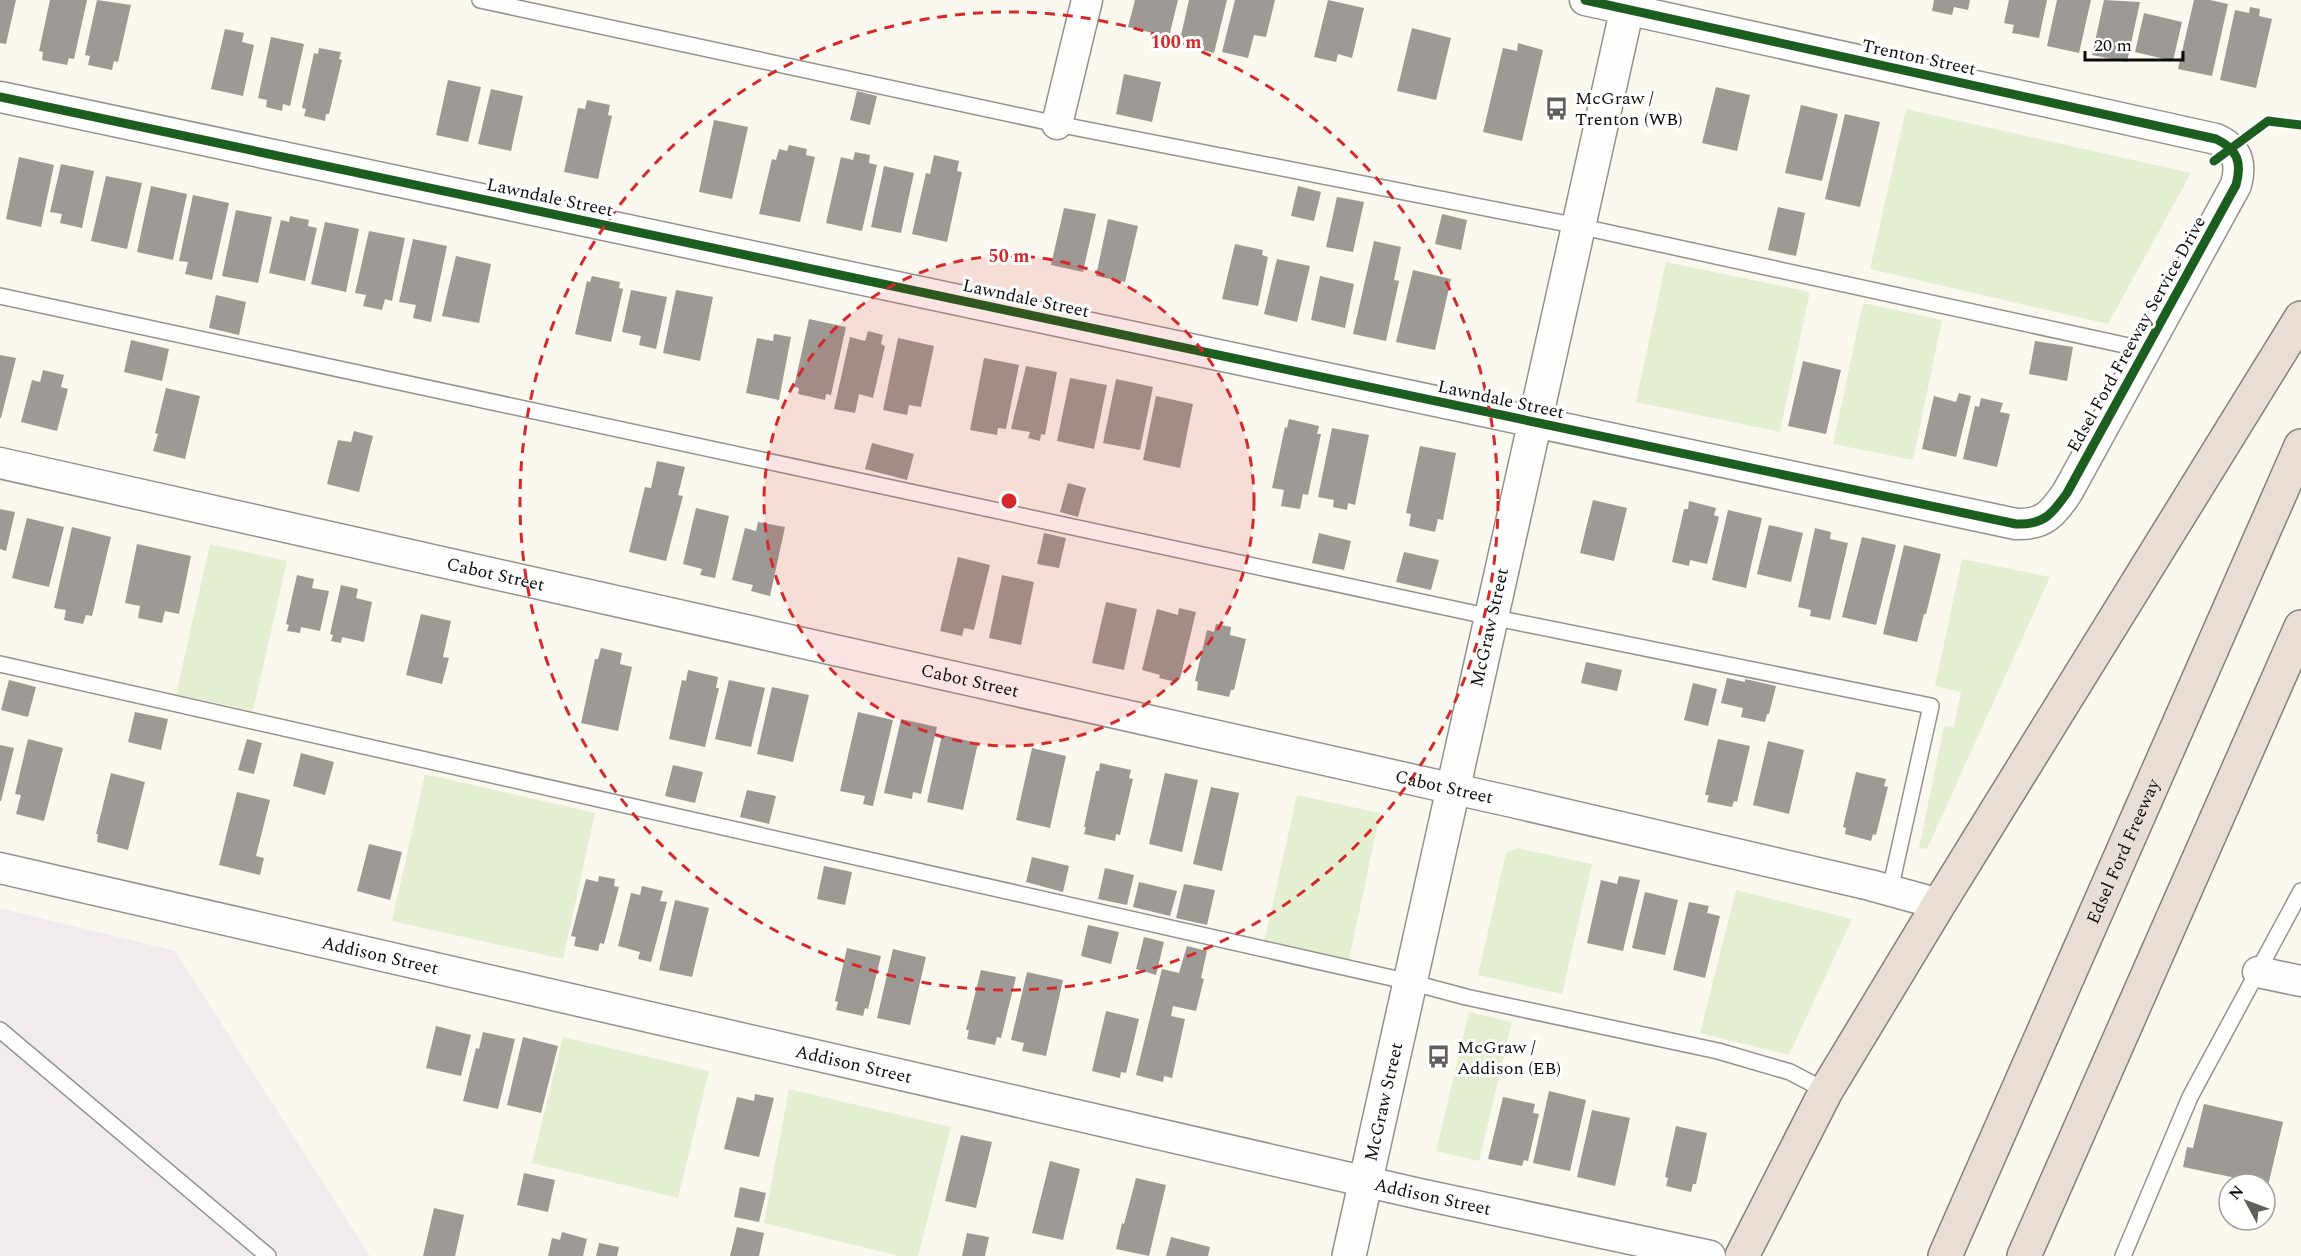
<svg xmlns="http://www.w3.org/2000/svg" width="2301" height="1256" font-family="Spectral,serif">
	<style>
		.industrial { fill: #f2ebed }
		.green { fill: #e4efd1 }
		.building { fill: #9d9a96 }
		.lines { fill: none; stroke-linecap: round; stroke-linejoin: round }
		.service-casing { stroke: #94928f; stroke-width: 18 }
		.minor-casing { stroke: #94928f; stroke-width: 33 }
		.tertiary-casing { stroke: #94928f; stroke-width: 36 }
		.motorway-casing { stroke: #81807c; stroke-width: 36 }
		.service { stroke: #fefefd; stroke-width: 15 }
		.minor { stroke: #fefefd; stroke-width: 30 }
		.tertiary { stroke: #fefefd; stroke-width: 33 }
		.motorway { stroke: #e8ded5; stroke-width: 33 }
		.cycleway-casing { stroke: #fff; stroke-width: 13 }
		.cycleway { stroke: #1b5e20; stroke-width: 9 }
		.ring { fill: none; stroke: #d62828; stroke-width: 3; stroke-dasharray: 10 8 }
		.labels { text-anchor: middle; stroke-width: 6; stroke-linejoin: round; paint-order: stroke }
		.street-label { font-size: 18px; fill: #0c0c0c; stroke: #fff }
		.poi-label { font-size: 18px; fill: #0c0c0c; stroke: #fff; text-anchor: start }
		.centre { fill: #d62828; stroke: #fff; stroke-width: 3 }
		.ring-label { font-size: 18px; text-anchor: middle; font-weight: bold; fill: #d62828; stroke: #fff; stroke-width: 6; stroke-linejoin: round; paint-order: stroke }
	</style>
	<rect width="100%" height="100%" fill="#fbf8f0"/>
	<path class="industrial" d="M0,908L175,951L370,1256H0Z"/>
	<g class="green">
		<path d="M1906,109L2191,173L2108,324L1870,269Z"/>
		<path d="M1666,262L1810,292L1780,432L1636,402Z"/>
		<path d="M1863,303L1942,320L1913,460L1833,444Z"/>
		<path d="M210,544L287,561L253,711L176,694Z"/>
		<path d="M1962,559L2050,577L1927,849L1919,848L1944,726L1954,727L1961,692L1935,686Z"/>
		<path d="M425,774L595,813L563,959L392,921Z"/>
		<path d="M1297,795L1380,813L1349,960L1264,942Z"/>
		<path d="M1517,848L1592,864L1562,994L1478,975L1506,853Z"/>
		<path d="M1736,890L1852,919L1789,1055L1700,1033Z"/>
		<path d="M1469,1012L1512,1022L1479,1161L1436,1151Z"/>
		<path d="M563,1037L709,1071L678,1198L532,1163Z"/>
		<path d="M789,1089L951,1127L918,1256H899L764,1223Z"/>
	</g>
	<g class="building">
		<path d="M0,0H16L6,44L0,43Z"/>
		<path d="M50,0H87L74,59L69,58L67,65L42,60L43,52L39,51Z"/>
		<path d="M97,0L131,5L118,62L114,61L112,70L88,65L90,56L85,55Z"/>
		<path d="M1135,0H1178L1169,37L1128,27Z"/>
		<path d="M1189,0H1227L1214,53L1179,44Z"/>
		<path d="M1235,0H1275L1266,37L1254,35L1248,58L1222,52Z"/>
		<path d="M1328,0L1364,8L1352,58L1338,54L1336,62L1314,57Z"/>
		<path d="M1934,0H1970L1968,10L1954,7L1952,15L1932,11Z"/>
		<path d="M2009,0H2047L2039,38L2012,33L2014,25L2004,23Z"/>
		<path d="M2057,0H2091L2079,53L2047,46Z"/>
		<path d="M2104,0L2140,2L2127,62L2092,55Z"/>
		<path d="M2194,0H2210L2228,4L2212,76L2178,69Z"/>
		<path d="M2250,7L2260,9L2259,16L2272,19L2256,88L2220,80L2235,10L2249,13Z"/>
		<path d="M2144,13L2182,22L2173,61L2135,52Z"/>
		<path d="M1412,28L1451,38L1436,100L1397,91Z"/>
		<path d="M225,29L244,33L242,42L254,45L243,96L211,89Z"/>
		<path d="M271,37L304,44L290,106L283,104L282,111L266,107L267,100L258,98Z"/>
		<path d="M1518,43L1543,50L1522,141L1483,132L1503,48L1517,51Z"/>
		<path d="M319,48L341,52L339,59L342,60L329,114H326L325,121L304,116L306,109L302,108L314,53L318,54Z"/>
		<path d="M1124,74L1161,82L1152,122L1116,114Z"/>
		<path d="M448,80L481,87L468,142L436,135Z"/>
		<path d="M1716,87L1750,95L1737,151L1702,143Z"/>
		<path d="M491,89L523,96L511,151L478,144Z"/>
		<path d="M857,91L877,96L870,125L850,120Z"/>
		<path d="M587,100L610,105L608,115L612,116L598,179L564,172L578,108L585,109Z"/>
		<path d="M1801,105L1838,114L1822,181L1785,173Z"/>
		<path d="M1845,114L1880,122L1860,207L1825,199Z"/>
		<path d="M714,120L748,127L732,199L699,192Z"/>
		<path d="M789,145L807,149L806,155L815,157L800,222L759,214L772,159L776,160L779,149L787,151Z"/>
		<path d="M855,152L870,155L869,163L877,165L862,231L826,223L841,157L853,160Z"/>
		<path d="M934,155L959,161L957,171L962,172L947,242L912,234L926,173L930,174Z"/>
		<path d="M19,157L54,165L41,227L6,219Z"/>
		<path d="M61,164L94,171L82,228L60,223L62,214L50,212Z"/>
		<path d="M884,166L914,173L901,233L871,227Z"/>
		<path d="M106,176L142,183L127,249L91,241Z"/>
		<path d="M151,186L187,194L173,260L137,252Z"/>
		<path d="M1298,186L1321,192L1314,221L1291,216Z"/>
		<path d="M193,195L229,203L212,280L185,274L188,262L179,261Z"/>
		<path d="M1337,197L1364,202L1353,252L1326,247Z"/>
		<path d="M1778,207L1805,213L1796,256L1768,250Z"/>
		<path d="M1064,208L1096,214L1083,272L1051,265Z"/>
		<path d="M236,210L272,217L258,283L222,276Z"/>
		<path d="M1442,214L1467,220L1461,250L1435,244Z"/>
		<path d="M290,216L309,220L308,226L317,228L305,281L269,273L281,220L289,222Z"/>
		<path d="M1108,219L1138,226L1125,282L1096,276Z"/>
		<path d="M325,222L359,229L346,292L311,284Z"/>
		<path d="M369,231L405,238L392,301L385,299L382,310L363,306L366,295L355,293Z"/>
		<path d="M413,239L447,246L431,322L413,318L416,305L399,302Z"/>
		<path d="M1374,241L1401,247L1394,280L1399,281L1386,341L1353,334Z"/>
		<path d="M1235,244L1263,250L1262,255L1268,257L1258,306L1222,299Z"/>
		<path d="M456,256L491,264L479,323L442,316Z"/>
		<path d="M1277,259L1310,266L1297,322L1264,314Z"/>
		<path d="M1413,270L1451,279L1435,350L1396,342Z"/>
		<path d="M592,276L620,282L619,288L623,289L611,342L575,334L587,281L590,282Z"/>
		<path d="M1320,276L1354,284L1345,328L1311,320Z"/>
		<path d="M631,290L667,297L656,349L639,345L641,336L622,332Z"/>
		<path d="M676,290L713,297L700,361L663,353Z"/>
		<path d="M216,295L246,302L239,335L209,328Z"/>
		<path d="M809,319L846,327L831,395L826,394L825,400L798,394L799,388L794,387Z"/>
		<path d="M868,331L883,335L881,344L885,346L873,398L859,394L855,413L834,409L850,337L865,341Z"/>
		<path d="M774,334L791,337L779,400L746,393L757,338L773,341Z"/>
		<path d="M898,338L934,346L921,407L909,405L907,415L883,410Z"/>
		<path d="M131,340L169,349L162,381L124,372Z"/>
		<path d="M2035,341L2073,347L2067,381L2029,374Z"/>
		<path d="M0,355L16,358L1,418H0Z"/>
		<path d="M984,358L1019,365L1006,429L998,428L997,435L970,430Z"/>
		<path d="M1803,361L1841,370L1826,434L1788,426Z"/>
		<path d="M1026,366L1057,372L1045,435L1041,434L1040,441L1028,438L1030,432L1011,429Z"/>
		<path d="M43,370L64,375L61,387L68,389L57,431L21,422L32,380L40,382Z"/>
		<path d="M1070,378L1107,385L1094,449L1057,441Z"/>
		<path d="M1116,379L1153,387L1140,450L1103,443Z"/>
		<path d="M166,388L200,396L185,459L153,451L158,434L155,433Z"/>
		<path d="M1959,393L1971,396L1956,457L1922,449L1934,396L1956,402Z"/>
		<path d="M1156,396L1193,404L1180,468L1143,460Z"/>
		<path d="M1981,398L2003,403L2000,412L2010,414L1997,467L1963,459L1975,406L1979,407Z"/>
		<path d="M1289,419L1319,426L1317,434H1321L1308,495L1303,494L1300,509L1281,506L1284,490L1272,488L1285,427L1287,428Z"/>
		<path d="M1332,428L1369,435L1355,505L1348,503L1347,510L1333,507L1334,500L1318,497Z"/>
		<path d="M354,431L373,436L359,492L327,484L338,440L351,442Z"/>
		<path d="M872,443L914,454L907,480L865,469Z"/>
		<path d="M1420,446L1456,453L1443,520L1438,519L1435,532L1409,526L1411,514L1406,513Z"/>
		<path d="M657,461L685,467L678,495L683,496L666,561L629,552L645,487L651,488Z"/>
		<path d="M1068,483L1086,488L1078,517L1060,512Z"/>
		<path d="M1593,500L1627,508L1614,561L1580,553Z"/>
		<path d="M1689,501L1716,508L1714,515L1719,517L1707,564L1690,560L1689,566L1672,562L1684,509H1688Z"/>
		<path d="M696,508L729,516L715,578L700,575L702,569L683,564Z"/>
		<path d="M0,509L15,512L6,551L0,549Z"/>
		<path d="M1728,510L1762,518L1746,588L1712,580Z"/>
		<path d="M27,518L64,527L49,587L12,578Z"/>
		<path d="M758,522L785,527L770,596L751,591L753,585L732,580L745,528L756,531Z"/>
		<path d="M1769,525L1803,533L1791,582L1757,574Z"/>
		<path d="M72,527L111,537L92,616L86,615L83,624L64,620L66,610L54,608Z"/>
		<path d="M1815,528L1831,532L1830,539L1848,543L1830,620L1810,616L1811,610L1798,607Z"/>
		<path d="M1044,533L1066,538L1059,568L1037,564Z"/>
		<path d="M1319,533L1351,541L1344,570L1312,563Z"/>
		<path d="M1862,537L1896,545L1876,625L1842,617Z"/>
		<path d="M137,544L191,556L179,614L165,611L162,623L138,618L140,606L125,603Z"/>
		<path d="M1904,545L1941,554L1926,614H1924L1917,642L1883,634Z"/>
		<path d="M1404,552L1439,560L1431,590L1396,582Z"/>
		<path d="M958,557L990,565L974,630L964,628L962,636L940,631Z"/>
		<path d="M297,575L314,579L312,588L329,591L320,631L301,627L300,633L287,631L289,625L286,624Z"/>
		<path d="M1002,575L1034,582L1021,645L989,638Z"/>
		<path d="M341,585L358,589L356,598L372,602L364,642L342,637L341,643L331,641L333,635L330,634Z"/>
		<path d="M1106,602L1137,609L1124,670L1092,663Z"/>
		<path d="M1179,608L1196,612L1180,679H1176V682L1159,678L1160,675L1142,670L1157,609L1178,615Z"/>
		<path d="M421,614L451,621L443,657L449,658L442,684L406,675Z"/>
		<path d="M1216,624L1231,627L1230,635L1246,639L1234,690H1231L1229,697L1197,690L1198,682L1195,681L1207,630L1214,632Z"/>
		<path d="M601,648L622,653L620,664L632,667L618,731L581,723L595,659H598Z"/>
		<path d="M1586,662L1622,670L1617,691L1581,683Z"/>
		<path d="M688,670L718,677L716,688H719L705,747L669,739L682,680L686,681Z"/>
		<path d="M1727,678L1745,682V679L1776,686L1769,714H1767L1765,722L1741,717L1743,708L1721,703Z"/>
		<path d="M9,680L36,687L28,717L1,710Z"/>
		<path d="M729,680L765,688L751,747L715,739Z"/>
		<path d="M1693,683L1717,689L1708,726L1684,720Z"/>
		<path d="M772,687L809,695L793,762L757,754Z"/>
		<path d="M135,712L168,719L161,750L128,742Z"/>
		<path d="M858,712L893,720L873,806L863,804L865,796L840,791Z"/>
		<path d="M901,719L937,727L921,794L913,792L912,799L884,793Z"/>
		<path d="M942,735L978,743L963,810L927,802Z"/>
		<path d="M28,739L63,748L44,821L16,814L21,795L15,794Z"/>
		<path d="M247,739L262,743L254,774L238,770Z"/>
		<path d="M1718,739L1750,746L1737,802L1734,801L1732,807L1707,802L1709,795H1705Z"/>
		<path d="M1768,741L1804,750L1789,814L1753,805Z"/>
		<path d="M0,745L14,748L1,801H0Z"/>
		<path d="M1032,748L1066,756L1050,828L1016,820Z"/>
		<path d="M301,753L334,762L325,795L293,786Z"/>
		<path d="M1100,763L1131,770L1129,778L1133,779L1120,835L1116,834L1115,841L1084,834L1086,827H1084L1096,771H1099Z"/>
		<path d="M673,765L703,772L695,803L665,796Z"/>
		<path d="M1856,772L1886,779L1884,786L1888,787L1876,835L1873,834L1871,841L1845,834L1846,828L1843,827Z"/>
		<path d="M111,773L145,782L128,850L97,842L98,834H96Z"/>
		<path d="M1165,773L1198,780L1182,852L1149,844Z"/>
		<path d="M1211,787L1239,793L1222,871L1193,864Z"/>
		<path d="M747,790L776,796L769,824L740,817Z"/>
		<path d="M237,792L270,800L256,856L264,858L260,875L219,865Z"/>
		<path d="M369,844L402,852L390,900L357,891Z"/>
		<path d="M1032,857L1069,866L1063,892L1026,882Z"/>
		<path d="M824,866L852,872L845,905L817,899Z"/>
		<path d="M1105,868L1134,875L1127,905L1098,899Z"/>
		<path d="M599,876L615,879L614,886L619,887L604,944L600,943L598,951L574,946L576,937L571,936L586,879L598,882Z"/>
		<path d="M1619,876L1640,880L1623,951L1587,943L1601,880L1617,884Z"/>
		<path d="M1139,882L1177,891L1170,916L1133,907Z"/>
		<path d="M1184,884L1215,890L1207,925L1176,918Z"/>
		<path d="M642,886L663,891L660,901L667,902L651,962L638,959L640,952L618,946L631,893L640,895Z"/>
		<path d="M1645,892L1678,900L1665,955L1632,948Z"/>
		<path d="M675,900L709,908L692,977L659,970Z"/>
		<path d="M1689,902L1709,906L1707,913L1720,916L1705,978L1673,970Z"/>
		<path d="M1088,925L1119,932L1111,964L1081,956Z"/>
		<path d="M1144,937L1164,942L1156,975L1136,969Z"/>
		<path d="M1187,946L1207,951L1201,978L1204,979L1196,1011L1173,1006L1171,1016L1185,1019L1172,1078L1164,1076L1163,1082L1136,1075L1162,969L1179,973Z"/>
		<path d="M847,948L881,956L868,1009L865,1008L863,1016L836,1010L838,1002L835,1001Z"/>
		<path d="M893,949L926,957L910,1025L877,1018Z"/>
		<path d="M981,970L1016,977L1001,1038L997,1037L995,1045L967,1039L969,1030H966Z"/>
		<path d="M1027,972L1063,980L1046,1056L1022,1051L1024,1043L1011,1040Z"/>
		<path d="M1106,1011L1139,1019L1126,1073L1121,1072L1120,1078L1092,1071Z"/>
		<path d="M436,1026L471,1035L461,1076L426,1068Z"/>
		<path d="M483,1032L515,1039L498,1109L463,1101L476,1048L479,1049Z"/>
		<path d="M523,1037L558,1046L541,1113L507,1105Z"/>
		<path d="M1549,1091L1586,1100L1570,1171L1533,1163Z"/>
		<path d="M755,1094L774,1098L759,1157L724,1149L737,1097L754,1101Z"/>
		<path d="M1503,1097L1535,1104L1533,1113L1539,1114L1528,1161L1524,1160L1522,1166L1488,1159Z"/>
		<path d="M2204,1104L2283,1122L2268,1186L2265,1184L2183,1167L2187,1147L2193,1148Z"/>
		<path d="M1592,1110L1630,1118L1615,1186L1577,1177Z"/>
		<path d="M1676,1126L1707,1133L1696,1184H1693L1691,1192L1666,1186L1668,1178L1665,1177Z"/>
		<path d="M961,1135L992,1142L976,1208L945,1201Z"/>
		<path d="M1050,1161L1080,1169L1063,1240L1032,1233Z"/>
		<path d="M524,1173L555,1180L548,1212L517,1205Z"/>
		<path d="M1136,1178L1166,1185L1149,1256L1116,1249L1122,1223L1124,1224Z"/>
		<path d="M740,1187L766,1193L759,1222L734,1217Z"/>
		<path d="M434,1208L464,1215L455,1256H423Z"/>
		<path d="M737,1227L764,1233L759,1256H730Z"/>
		<path d="M562,1232L587,1239L583,1256H548L552,1238L560,1240Z"/>
		<path d="M967,1233L989,1237L985,1256H962Z"/>
		<path d="M1171,1237L1210,1247L1208,1256H1166Z"/>
		<path d="M599,1243L619,1247L617,1256H596Z"/>
	</g>
	<g class="lines">
		<defs>
			<g id="service">
				<path d="M480,0L1057,124L1578,226L2147,350"/>
				<path d="M0,296L1491,617L1931,706L1890,890"/>
				<path d="M0,664L1410,982L1466,997L1718,1051L1790,1072L1826,1091"/>
				<path d="M0,1030L268,1256"/>
				<path d="M2123,1256L2190,1097L2301,891"/>
			</g>
			<g id="minor">
				<path d="M0,97L2016,524C2044,525 2052,514 2067,493L2236,185C2242,163 2238,149 2216,139L1585,0"/>
				<path d="M1057,124L1087,0"/>
				<path id="s1" d="M0,463L1508,801L1870,885L1939,904"/>
				<path id="s2" d="M0,868L1420,1194L1710,1256"/>
				<path d="M2258,972L2301,981"/>
			</g>
			<g id="tertiary">
				<path id="s3" d="M1349,1256L1629,0"/>
			</g>
			<g id="motorway">
				<path d="M1742,1256L1826,1091L1939,904L2301,318"/>
				<path id="s4" d="M1945,1256L2301,446"/>
				<path d="M2024,1256L2301,627"/>
			</g>
		</defs>
		<use href="#service" class="service-casing"/>
		<use href="#minor" class="minor-casing"/>
		<use href="#tertiary" class="tertiary-casing"/>
		<use href="#motorway" class="motorway-casing"/>
		<use href="#service" class="service"/>
		<use href="#minor" class="minor"/>
		<use href="#tertiary" class="tertiary"/>
		<use href="#motorway" class="motorway"/>
		<defs>
			<g id="cycleway">
				<path d="M0,97L2016,524C2044,525 2052,514 2067,493L2236,185C2242,163 2238,149 2216,139L1585,0"/>
				<path d="M2214,161L2268,121L2301,125"/>
			</g>
		</defs>
		<use href="#cycleway" class="cycleway-casing"/>
		<use href="#cycleway" class="cycleway"/>
	</g>
	<circle cx="1009" cy="501" r="245" fill="#d62828" fill-opacity=".12"/>
	<g class="ring">
		<circle cx="1009" cy="501" r="245"/>
		<circle cx="1009" cy="501" r="489"/>
	</g>
	<defs>
		<symbol id="bus-bare" viewBox="-9 -9 18 18"><path d="M-5-6H5V4H4V6H2V4H-2V6H-4V4H-5ZM-3.5-4V0h7V-4ZM-3.5 1.2v1.5H-2V1.2ZM2 1.2v1.5H3.5V1.2Z" fill="#605f5c" stroke="#fff" stroke-width="2.5" paint-order="stroke"/></symbol>
	</defs>
	<g fill-rule="evenodd">
		<use href="#bus-bare" x="1540" y="92" width="33" height="33"/>
		<use href="#bus-bare" x="1422" y="1040" width="33" height="33"/>
	</g>
	<g class="labels">
		<g class="street-label">
			<text transform="translate(1919 57) rotate(12)" y="6">Trenton Street</text>
			<text transform="translate(550 197) rotate(12)" y="6">Lawndale Street</text>
			<text transform="translate(1026 298) rotate(12)" y="6">Lawndale Street</text>
			<text transform="translate(2136 334) rotate(-61)" y="6">Edsel Ford Freeway Service Drive</text>
			<text transform="translate(1501 399) rotate(12)" y="6">Lawndale Street</text>
			<text dy="6" stroke="none"><textPath href="#s1" startOffset="508">Cabot Street</textPath></text>
			<text dy="6" stroke="none"><textPath href="#s3" startOffset="644">McGraw Street</textPath></text>
			<text dy="6" stroke="none"><textPath href="#s1" startOffset="994">Cabot Street</textPath></text>
			<text dy="6" stroke="none"><textPath href="#s1" startOffset="1480">Cabot Street</textPath></text>
			<text dy="6" stroke="none"><textPath href="#s4" startOffset="442">Edsel Ford Freeway</textPath></text>
			<text dy="6" stroke="none"><textPath href="#s2" startOffset="390">Addison Street</textPath></text>
			<text dy="6" stroke="none"><textPath href="#s2" startOffset="876">Addison Street</textPath></text>
			<text dy="6" stroke="none"><textPath href="#s3" startOffset="158">McGraw Street</textPath></text>
			<text dy="6" stroke="none"><textPath href="#s2" startOffset="1470">Addison Street</textPath></text>
		</g>
		<g class="poi-label">
			<text x="1575" y="104">McGraw /<tspan x="1575" dy="21">Trenton (WB)</tspan></text>
			<text x="1457" y="1053">McGraw /<tspan x="1457" dy="21">Addison (EB)</tspan></text>
		</g>
	</g>
	<circle cx="1009" cy="501" r="9" class="centre"/>
	<g class="ring-label">
		<text x="1176" y="48">100 m</text>
		<text x="1009" y="262">50 m</text>
	</g>
	<g transform="translate(2247 1202) rotate(311)"><circle r="28" fill="#ffffff" stroke="#9e9e9e" stroke-width="1.5"/>
	<path d="M0-4.5L10 22L0 15L-10 22Z" fill="#605f5c"/>
	<text y="-9" font-size="16" font-weight="bold" text-anchor="middle" fill="#0c0c0c">N</text>
	</g>
	<path d="M2085 51v9h98v-9" fill="none" stroke="#0c0c0c" stroke-width="3"/>
	<text x="2094" y="51" font-size="18" fill="#0c0c0c" stroke="#ffffff" stroke-width="4.5" paint-order="stroke">20 m</text>
</svg>
